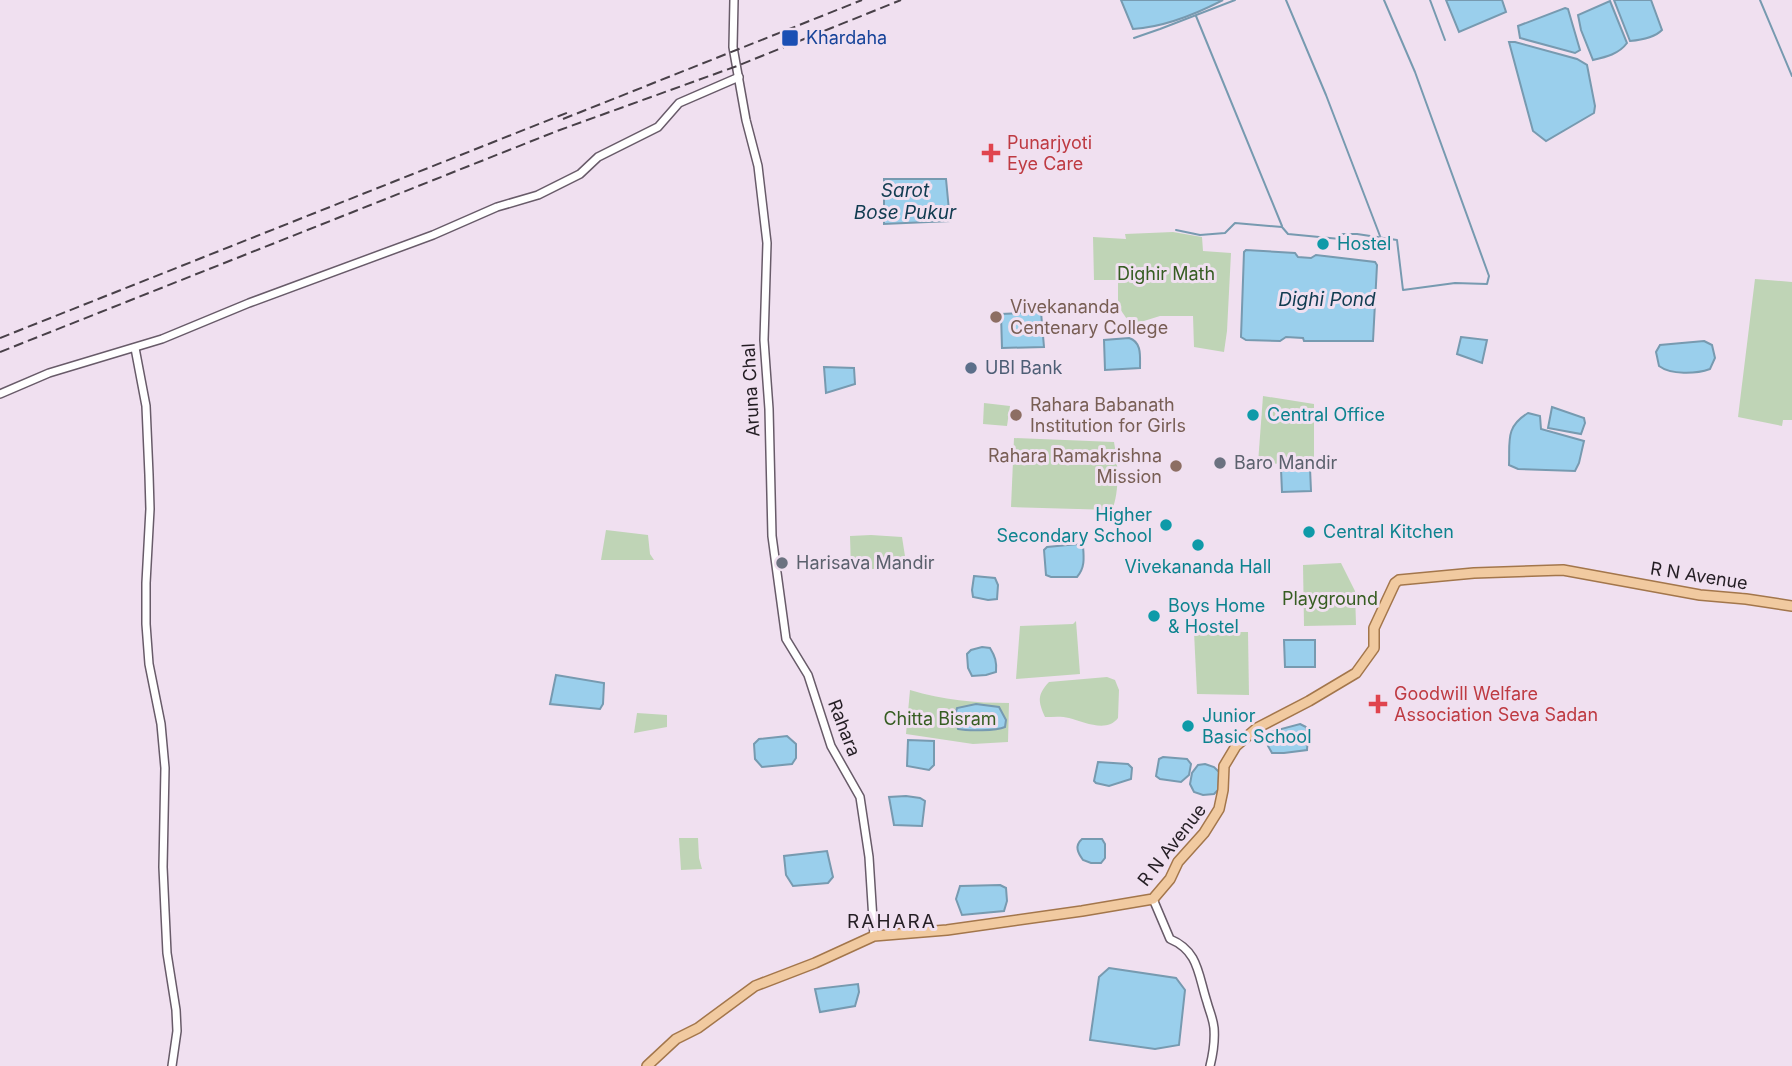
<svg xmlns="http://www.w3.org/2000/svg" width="1792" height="1066" font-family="Inter,sans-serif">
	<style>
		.green { fill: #bfd4b6 }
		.water { fill: #9acfec; stroke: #779ab0; stroke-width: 2 }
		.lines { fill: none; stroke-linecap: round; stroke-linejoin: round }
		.stream { stroke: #779ab0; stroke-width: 2 }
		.tertiary-casing { stroke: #685b69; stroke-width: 10 }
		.primary-casing { stroke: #a3764b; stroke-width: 12 }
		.tertiary { stroke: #fff; stroke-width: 7 }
		.primary { stroke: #f1caa0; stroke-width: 9 }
		.rail { stroke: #484048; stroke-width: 2; stroke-dasharray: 10 5; stroke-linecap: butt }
		.transit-dot { fill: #1a4fb4; stroke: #f0e0f0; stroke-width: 2.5 }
		.health-dot { fill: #e0444e; stroke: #f0e0f0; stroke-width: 2.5 }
		.culture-dot { fill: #0f9aa8; stroke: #f0e0f0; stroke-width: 2.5 }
		.education-dot { fill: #8d6e63; stroke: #f0e0f0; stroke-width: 2.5 }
		.service-dot { fill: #5c6f8a; stroke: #f0e0f0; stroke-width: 2.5 }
		.worship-dot { fill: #6b7280; stroke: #f0e0f0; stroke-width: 2.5 }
		.labels { text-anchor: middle; stroke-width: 6; stroke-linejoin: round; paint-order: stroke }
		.transit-label { font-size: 18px; fill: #164399; stroke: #f0e0f0; text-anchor: start }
		.health-label { font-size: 18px; fill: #be3a42; stroke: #f0e0f0; text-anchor: start }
		.culture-label { font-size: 18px; fill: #0d838f; stroke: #f0e0f0; text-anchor: start }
		.park-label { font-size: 18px; fill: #365d22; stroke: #f0e0f0 }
		.education-label { font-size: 18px; fill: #785e54; stroke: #f0e0f0; text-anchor: start }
		.service-label { font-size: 18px; fill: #4e5e75; stroke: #f0e0f0; text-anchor: start }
		.street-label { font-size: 18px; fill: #241e24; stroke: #f0e0f0 }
		.worship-label { font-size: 18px; fill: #5b616d; stroke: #f0e0f0; text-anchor: start }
		.water-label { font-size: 19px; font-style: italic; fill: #103b50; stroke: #f0e0f0 }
		.neighbourhood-label { font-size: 19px; letter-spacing: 2px; fill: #241e24; stroke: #f0e0f0 }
	</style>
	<rect width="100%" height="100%" fill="#f0e0f0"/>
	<g class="green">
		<path d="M1173,232L1202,237L1203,251L1231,253L1227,331L1224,352L1194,347L1193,316H1160L1131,325L1118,306V280H1094L1093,237L1126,239L1125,234Z"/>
		<path d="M1755,279L1792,282V420H1783L1782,426L1738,417Z"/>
		<path d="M1263,396L1314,404V465L1258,463Z"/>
		<path d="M984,403L1010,406L1007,426L983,424Z"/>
		<path d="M1014,438L1114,442C1118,463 1120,490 1112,510L1011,507Z"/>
		<path d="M606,530L648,535L650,554L654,560H601Z"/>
		<path d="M871,535L902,537L907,569H851L850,536Z"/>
		<path d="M1341,563L1355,591L1356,625L1304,626L1303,565Z"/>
		<path d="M1076,621L1080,674L1016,679L1020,626L1073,624Z"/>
		<path d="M1194,632H1248L1249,695L1197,694Z"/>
		<path d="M1107,677L1115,680L1119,690L1118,718C1107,733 1084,722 1069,718C1062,716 1053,717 1045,717C1038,701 1037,695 1049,682Z"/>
		<path d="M910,690C943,700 975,703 1009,703L1008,742L973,744L906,734Z"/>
		<path d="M637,713L667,715V727L634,733Z"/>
		<path d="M679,838H698L699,858L702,869L681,870Z"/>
	</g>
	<g class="water">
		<path d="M1121,0H1223C1196,14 1164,27 1133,29Z"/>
		<path d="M1446,0H1502L1506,12L1459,32Z"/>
		<path d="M1614,0H1651L1662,30C1654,38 1641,40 1630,41Z"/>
		<path d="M1610,1L1627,43C1619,54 1606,57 1593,60L1581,30L1578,15Z"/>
		<path d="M1565,8L1568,9L1580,50L1575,53L1520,38L1518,26Z"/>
		<path d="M1509,42H1515L1577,59L1587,65L1595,106L1594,113L1546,141L1533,131Z"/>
		<path d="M884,179H946L950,221L884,224Z"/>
		<path d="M1246,250L1295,253L1298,257L1311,258L1316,255L1375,262L1377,265L1373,341H1304L1303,338L1286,337L1280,341L1246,340L1241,337L1244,252Z"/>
		<path d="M1041,312L1044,347L1002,348L1001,314Z"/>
		<path d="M1461,337L1487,340L1482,363L1457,354Z"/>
		<path d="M1129,338C1142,342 1140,356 1140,368L1105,370L1104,340Z"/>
		<path d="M1704,341L1712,345L1715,358L1710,369C1696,374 1671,375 1659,366L1656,352L1660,345Z"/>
		<path d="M824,367L854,368L855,384L826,393Z"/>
		<path d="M1552,407L1584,418L1585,423L1581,434L1548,428Z"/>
		<path d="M1528,413L1540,416L1541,429L1584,441L1579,463L1575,471L1518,469L1509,465C1510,441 1505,427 1528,413Z"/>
		<path d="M1310,468L1311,491L1282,492L1281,469Z"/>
		<path d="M1078,544L1083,546C1084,558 1085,568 1077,577H1051L1046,575L1044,550L1047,547Z"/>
		<path d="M974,576L995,578L998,585L997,599L988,600L973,597L972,590Z"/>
		<path d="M1284,640H1315V667H1285Z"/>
		<path d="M982,647L990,648C995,656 997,662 996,672L986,675L972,676L968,668L967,654L971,650Z"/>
		<path d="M556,675L604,683L603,704L600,709L550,704Z"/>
		<path d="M976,704L999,707L1006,720L1005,727C996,731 968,731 958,729L955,716L957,708Z"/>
		<path d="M1300,724L1306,727L1308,736L1307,750L1284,753H1272L1268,746L1266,733Z"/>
		<path d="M787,736L796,744V758L792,764L762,767L755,759L754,744L759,739Z"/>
		<path d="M908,740L934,741V765L929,770L907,766Z"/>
		<path d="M1163,757L1187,759L1191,764L1189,775L1181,782L1160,779L1156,776L1159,759Z"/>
		<path d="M1098,762L1128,764L1132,768L1131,779L1109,786L1096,783L1094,781Z"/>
		<path d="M1205,764L1214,767L1219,772L1218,790L1214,794L1203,795L1194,792L1190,784L1192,773L1198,765Z"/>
		<path d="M906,796L920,798L925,801L922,826L894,825L889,797Z"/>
		<path d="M1082,839H1102L1105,844V858L1101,863H1091L1083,860C1078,853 1074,846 1082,839Z"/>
		<path d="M827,851L833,877L828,883L793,886L786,875L784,856Z"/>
		<path d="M1000,885L1006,888L1007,901L1004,911L962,915L956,899L960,886Z"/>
		<path d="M1109,968L1176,978L1185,990L1179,1045L1155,1049L1090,1040L1099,977Z"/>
		<path d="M858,984L859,992L855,1006L820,1012L815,989Z"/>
	</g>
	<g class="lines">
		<g class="stream">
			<path d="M1286,0L1326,95L1380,236"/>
			<path d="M1430,0L1445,40"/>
			<path d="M1760,0L1792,76"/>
			<path d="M1196,16L1282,226"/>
			<path d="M1134,38L1160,29L1235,0"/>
			<path d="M1176,230L1200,235L1225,233L1235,223L1282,227L1288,234L1340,239L1342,234H1357L1397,240L1403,290L1455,283L1487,284L1489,276L1415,72L1384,0"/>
		</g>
		<defs>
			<g id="tertiary">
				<path d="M734,0L733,47L746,120L758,166L767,243L764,340L769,409L772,536L786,639L808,675L831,746L860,797L869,857L874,936"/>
				<path d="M135,348L146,406L149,475L150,509L146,583V624L149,664L161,724L165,768L163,867L165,911L167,953L176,1010L177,1031L172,1066"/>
				<path d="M0,394L49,373L162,339L249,303L433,235L497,207L538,195L580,174L598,157L658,127L679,103L739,77"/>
				<path d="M1153,899L1170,939C1199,951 1198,975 1207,1002C1209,1010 1213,1018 1214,1028C1215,1041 1213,1054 1210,1066"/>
			</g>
			<path id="primary" d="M647,1066L676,1039L698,1028L755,986L815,963L874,936L947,930L1082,911L1153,899L1170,879L1178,862L1204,833L1219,809L1223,790L1224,766L1236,746L1257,728L1309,701L1356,673L1374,648V628L1395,583L1399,580L1474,573L1563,570L1700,595L1746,599L1792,606"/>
		</defs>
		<use href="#tertiary" class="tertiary-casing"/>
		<use href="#primary" class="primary-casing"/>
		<use href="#tertiary" class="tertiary"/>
		<use href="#primary" class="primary"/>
		<g class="rail">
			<path d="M563,119L862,0"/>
			<path d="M0,338L569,112"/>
			<path d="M0,352L557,131L737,66L901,0"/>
		</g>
	</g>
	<rect class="transit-dot" x="781" y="29" width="18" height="18" rx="3.5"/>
	<g class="health-dot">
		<path d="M987.5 142.5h7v7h7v7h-7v7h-7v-7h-7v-7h7z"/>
		<path d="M1374.5 693.5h7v7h7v7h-7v7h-7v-7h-7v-7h7z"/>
	</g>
	<g class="culture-dot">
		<circle cx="1323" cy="244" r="7"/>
		<circle cx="1253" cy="415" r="7"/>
		<circle cx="1166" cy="525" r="7"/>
		<circle cx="1309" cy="532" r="7"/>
		<circle cx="1198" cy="545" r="7"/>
		<circle cx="1154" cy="616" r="7"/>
		<circle cx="1188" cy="726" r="7"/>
	</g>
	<g class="education-dot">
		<circle cx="996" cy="317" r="7"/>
		<circle cx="1016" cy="415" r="7"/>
		<circle cx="1176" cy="466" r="7"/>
	</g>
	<circle class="service-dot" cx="971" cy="368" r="7"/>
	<g class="worship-dot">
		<circle cx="1220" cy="463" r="7"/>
		<circle cx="782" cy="563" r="7"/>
	</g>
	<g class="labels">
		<g class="transit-label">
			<text x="806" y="44">Khardaha</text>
		</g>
		<g class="health-label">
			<text x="1007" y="149">Punarjyoti<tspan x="1007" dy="21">Eye Care</tspan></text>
			<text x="1394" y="700">Goodwill Welfare<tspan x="1394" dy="21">Association Seva Sadan</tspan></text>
		</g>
		<g class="culture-label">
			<text x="1337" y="250">Hostel</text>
			<text x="1267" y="421">Central Office</text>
			<text x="1152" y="521" text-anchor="end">Higher<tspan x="1152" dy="21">Secondary School</tspan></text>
			<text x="1323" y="538">Central Kitchen</text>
			<text x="1198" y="573" text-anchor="middle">Vivekananda Hall</text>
			<text x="1168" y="612">Boys Home<tspan x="1168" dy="21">&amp; Hostel</tspan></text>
			<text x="1202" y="722">Junior<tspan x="1202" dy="21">Basic School</tspan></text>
		</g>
		<g class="park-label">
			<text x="1166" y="280">Dighir Math</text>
			<text x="1330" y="605">Playground</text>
			<text x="940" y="725">Chitta Bisram</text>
		</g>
		<g class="education-label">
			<text x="1010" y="313">Vivekananda<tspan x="1010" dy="21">Centenary College</tspan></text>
			<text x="1030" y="411">Rahara Babanath<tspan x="1030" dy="21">Institution for Girls</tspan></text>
			<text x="1162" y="462" text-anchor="end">Rahara Ramakrishna<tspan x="1162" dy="21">Mission</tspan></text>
		</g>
		<g class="service-label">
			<text x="985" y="374">UBI Bank</text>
		</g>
		<g class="street-label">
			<text transform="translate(751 390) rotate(-93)" y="6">Aruna Chal</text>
			<text transform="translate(1699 576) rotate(9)" y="6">R N Avenue</text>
			<text transform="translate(844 728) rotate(69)" y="6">Rahara</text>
			<text transform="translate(1172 845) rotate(-52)" y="6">R N Avenue</text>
		</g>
		<g class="worship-label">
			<text x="1234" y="469">Baro Mandir</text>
			<text x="796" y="569">Harisava Mandir</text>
		</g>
		<g class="water-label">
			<text x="905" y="197">Sarot<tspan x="905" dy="22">Bose Pukur</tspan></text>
			<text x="1327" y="306">Dighi Pond</text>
		</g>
		<g class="neighbourhood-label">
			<text x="892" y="928">RAHARA</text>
		</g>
	</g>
</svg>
